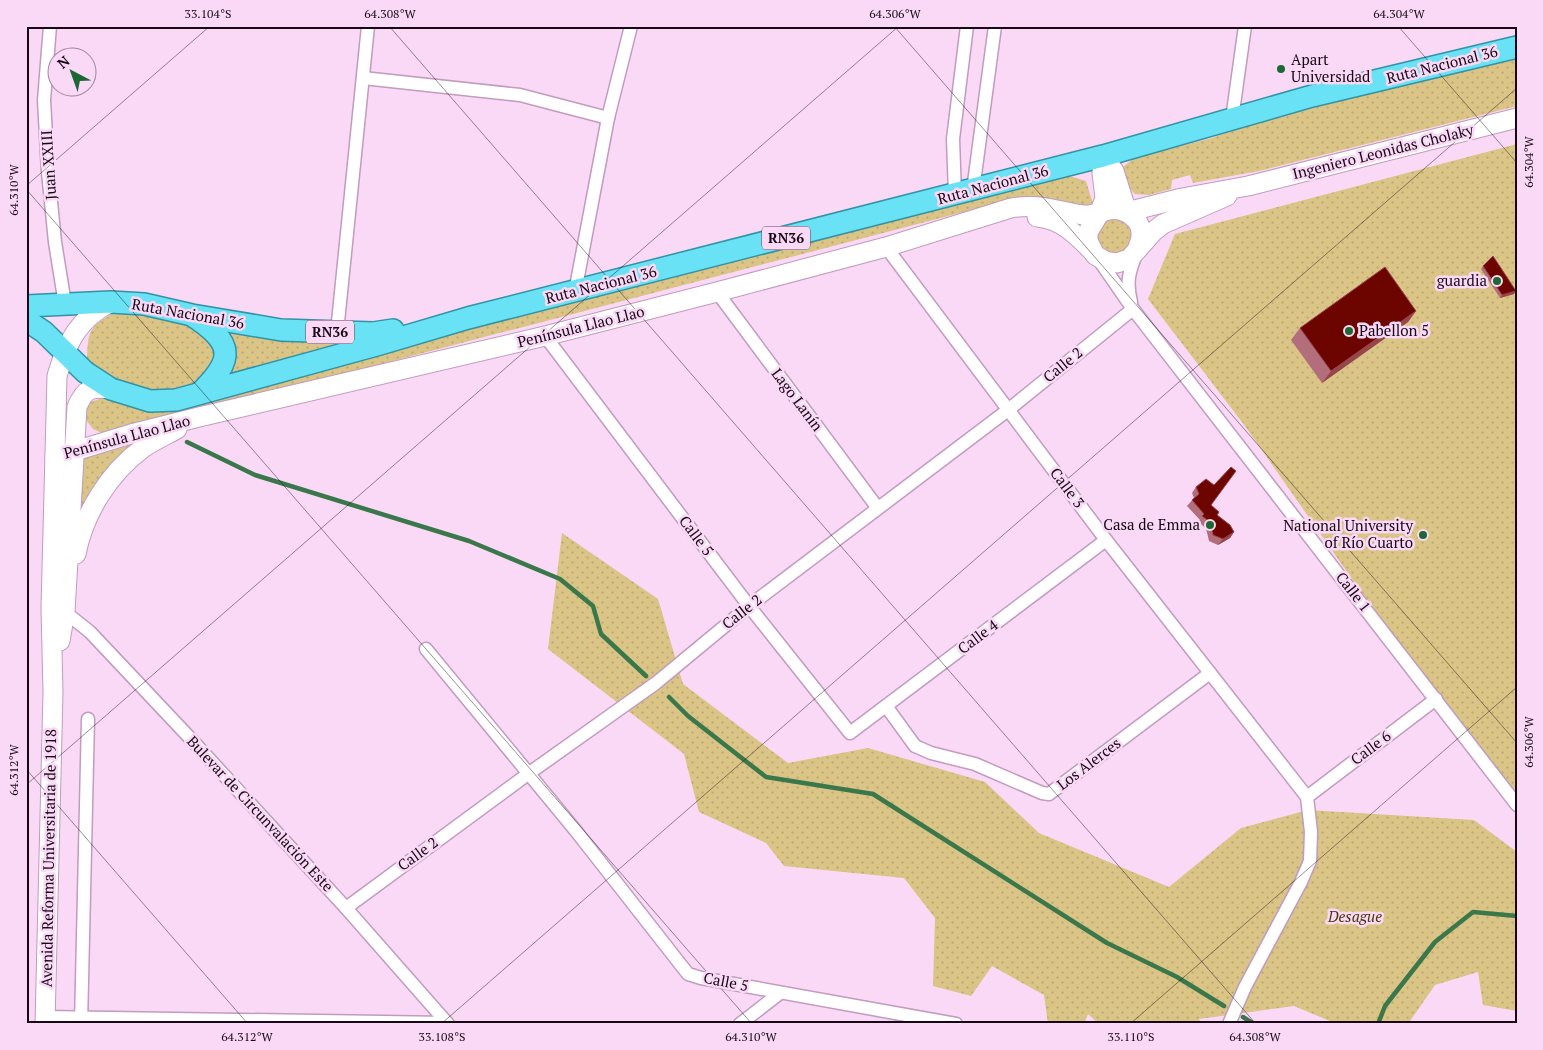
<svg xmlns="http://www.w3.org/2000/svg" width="1543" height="1050" font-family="'PT Serif',serif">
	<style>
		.grass { fill: url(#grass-dots) }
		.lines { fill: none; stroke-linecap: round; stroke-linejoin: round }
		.stream { stroke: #3a784b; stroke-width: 4.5 }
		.minor-casing { stroke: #c29bbe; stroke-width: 15 }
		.secondary-casing { stroke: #c29bbe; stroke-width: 21 }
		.trunk-casing { stroke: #3392a5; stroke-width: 24 }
		.minor { stroke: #fff; stroke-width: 12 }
		.secondary { stroke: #fff; stroke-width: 19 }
		.trunk { stroke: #68e2f4; stroke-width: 21 }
		.wall { fill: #b36e7b }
		.shaded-wall { fill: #97444a }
		.building { fill: #6c0400; stroke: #97444a }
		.ticks { fill: none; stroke: #160915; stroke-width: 1; stroke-opacity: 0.45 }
		.poi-dot { fill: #1d6734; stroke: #fad9f6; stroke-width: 2 }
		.labels { text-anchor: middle; stroke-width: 5; stroke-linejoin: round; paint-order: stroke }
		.shield { fill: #fad9f6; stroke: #5a4758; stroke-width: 1 }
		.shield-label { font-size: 14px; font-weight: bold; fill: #160915 }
		.poi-label { font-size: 15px; fill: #160915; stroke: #fad9f6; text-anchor: end }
		.street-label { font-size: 15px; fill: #160915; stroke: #fad9f6 }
		.park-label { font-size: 15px; font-style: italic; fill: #483808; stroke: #fad9f6 }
		.neatline { fill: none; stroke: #160915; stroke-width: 2 }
		.ticks-label { font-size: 12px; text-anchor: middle; fill: #160915 }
	</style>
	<defs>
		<pattern id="grass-dots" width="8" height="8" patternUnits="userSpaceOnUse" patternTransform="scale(1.25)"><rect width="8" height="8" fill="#dac486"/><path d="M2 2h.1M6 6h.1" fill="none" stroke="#baa773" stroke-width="1.8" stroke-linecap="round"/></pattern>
	</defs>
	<rect width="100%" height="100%" fill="#fad9f6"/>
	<g class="grass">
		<path d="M1517,55V106L1259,171L1193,183L1190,175L1172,180L1171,189L1149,195L1135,194L1124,182L1122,168L1134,158L1212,138L1243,126Z"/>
		<path d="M1517,144V793L1436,699L1245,426L1148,299L1175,234Z"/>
		<path d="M1063,174L1086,181L1093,204L1080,209L998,203L155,423L106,435L93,429L83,416L88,403L102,398L149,411Z"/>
		<circle cx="1115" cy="236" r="19"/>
		<path d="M115,312C139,315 204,321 214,346C215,350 216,356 217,361C213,366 210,373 206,377C185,399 124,389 101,373C96,370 92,364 87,360C88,330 89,327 115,312Z"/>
		<path d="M222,325L369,341L230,376C240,350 239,347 222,325Z"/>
		<path d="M141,440L78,520L80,456Z"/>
		<path d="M562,533L658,599L683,684L788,763L868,748L985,782L1039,833L1169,887L1241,828L1308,810L1474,820L1517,852V1011L1483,1005L1478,972L1435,985L1408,1024H1337L1294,1006L1199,1019L1201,1024H1099L1088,1014L1084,1024H1048L1044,995L992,966L971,996L933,986L935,918L904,878L784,866L766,843L699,812L684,754L548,649Z"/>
	</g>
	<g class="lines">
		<g class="stream">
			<path d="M187,442L255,475L469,541L560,579L593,606L601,634L646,676"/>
			<path d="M669,697L688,716L766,777L873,794L1107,943L1177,977L1224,1006"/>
			<path d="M1243,1017L1254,1024"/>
			<path d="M1378,1024L1385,1006L1435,942L1473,912L1517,916"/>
		</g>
		<defs>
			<g id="minor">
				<path d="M50,26L44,100L48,172L55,242L65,304"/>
				<path d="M363,78L520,95L608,118"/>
				<path d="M1232,119L1245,26"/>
				<path d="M973,190L995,26"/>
				<path d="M955,195L953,139L967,26"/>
				<path d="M886,247L1106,540L1307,797"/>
				<path d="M1097,257L1133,309L1517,805"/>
				<path d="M575,292L608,118L631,26"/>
				<path d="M717,292L877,507"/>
				<path d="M1131,302C1126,281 1129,273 1136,254"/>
				<path d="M337,332L368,26"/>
				<path d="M545,336L749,606L850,733L1106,540"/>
				<path d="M65,612L90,632L189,737L346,908L448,1024"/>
				<path d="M426,649L576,831L688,974L701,978L956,1024"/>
				<path d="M886,706L915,746L931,753L975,764L1042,793L1049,794L1210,673"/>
				<path d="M1307,797L1436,699"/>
				<path d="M346,908L528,774L656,683L749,606L1008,410L1133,309"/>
				<path d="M45,1017L447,1023"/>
				<path d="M81,1024L88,719"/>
				<path d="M740,1024L780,993"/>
				<path d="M1229,1024L1245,987L1301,882L1310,861L1311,832L1307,797"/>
			</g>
			<g id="secondary">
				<path d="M1103,156L1102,173L1105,198L1099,214L1088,232V241L1095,255L1105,261L1117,263L1129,259L1154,231L1163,224L1227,196"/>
				<path d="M1103,156L1114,171L1127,212"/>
				<path d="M1127,212L1182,198L1248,186L1517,118"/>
				<path d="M1037,217C1061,219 1077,235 1093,252"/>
				<path d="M55,457L131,434L199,417L545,336L717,292L886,247L1011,208C1040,203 1055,211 1083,215C1093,216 1100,212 1109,210C1124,207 1142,219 1141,235C1141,240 1139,245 1137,250"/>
				<path d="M76,554C84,513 109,473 143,448C153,441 166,435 177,429"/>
				<path d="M60,641L65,612L77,407C85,388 91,387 111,389"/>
				<path d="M45,1024L53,692L51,608L57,376C67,342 78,319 111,302"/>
			</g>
			<g id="trunk">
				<path d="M26,306L111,302L144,304L192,315L281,330L373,333L393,330"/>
				<path d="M193,316C234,343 235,359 200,393"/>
				<path d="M26,320L44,332L85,372L111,389L150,401L176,400L380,344L468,318L1103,156L1312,96L1517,47"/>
			</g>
		</defs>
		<use href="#minor" class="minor-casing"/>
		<use href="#secondary" class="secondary-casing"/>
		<use href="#trunk" class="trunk-casing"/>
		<use href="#minor" class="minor"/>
		<use href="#secondary" class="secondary"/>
		<use href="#trunk" class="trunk"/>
	</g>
	<g class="wall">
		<path d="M1483,266L1514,294L1500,298L1481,269Z"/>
		<path d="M1416,311L1408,322L1322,383L1291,340L1300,328Z"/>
		<path d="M1196,487L1211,505L1217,515L1234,532L1230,538L1218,545L1209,541L1206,528L1198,522L1200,520L1187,506L1194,498L1192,493Z"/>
	</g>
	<g class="shaded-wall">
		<path d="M1516,291L1514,294L1500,298L1502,295Z"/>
		<path d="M1416,311L1408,322L1322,383L1331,371Z"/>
		<path d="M1234,532L1230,538L1218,545L1223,539Z"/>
	</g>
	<g class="building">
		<path d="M1493,256L1516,291L1502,295L1483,266Z"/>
		<path d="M1385,267L1416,311L1331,371L1300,328Z"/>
		<path d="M1231,467L1236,471L1211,505L1219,512L1217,515L1230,525L1234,532L1223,539L1213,535L1210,522L1202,516L1204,514L1192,500L1199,494L1196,487L1206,479L1214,485Z"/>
	</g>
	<path class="ticks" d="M389,26L1256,1024M894,26L1517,743M1398,26L1517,163M26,186L210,26M26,189L752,1024M26,769L248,1024M26,785L899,26M441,1024L1517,88M1130,1024L1517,687"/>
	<g class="poi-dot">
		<circle cx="1281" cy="69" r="5"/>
		<circle cx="1497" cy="281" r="5"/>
		<circle cx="1349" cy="331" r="5"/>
		<circle cx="1210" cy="525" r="5"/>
		<circle cx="1423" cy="535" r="5"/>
	</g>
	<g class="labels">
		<g class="shield">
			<rect x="762" y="226.5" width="48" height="23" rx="4"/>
			<rect x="306" y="320.5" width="48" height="23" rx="4"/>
		</g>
		<g class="shield-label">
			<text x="786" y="243">RN36</text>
			<text x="330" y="337">RN36</text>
		</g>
		<g class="poi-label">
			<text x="1291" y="65" text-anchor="start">Apart<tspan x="1291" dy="17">Universidad</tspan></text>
			<text x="1487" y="286">guardia</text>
			<text x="1359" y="336" text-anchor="start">Pabellon 5</text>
			<text x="1200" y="530">Casa de Emma</text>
			<text x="1413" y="531">National University<tspan x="1413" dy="17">of Río Cuarto</tspan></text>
		</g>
		<g class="street-label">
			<text transform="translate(1442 65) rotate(-14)" y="5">Ruta Nacional 36</text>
			<text transform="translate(1383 152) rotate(-14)" y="5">Ingeniero Leonidas Cholaky</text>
			<text transform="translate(49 165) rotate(-94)" y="5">Juan XXIII</text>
			<text transform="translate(993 185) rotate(-15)" y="5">Ruta Nacional 36</text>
			<text transform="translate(601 285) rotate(-14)" y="5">Ruta Nacional 36</text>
			<text transform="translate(188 314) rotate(10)" y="5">Ruta Nacional 36</text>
			<text transform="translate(581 327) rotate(-14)" y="5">Península Llao Llao</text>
			<text transform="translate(1063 365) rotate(-39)" y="5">Calle 2</text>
			<text transform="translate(797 400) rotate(53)" y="5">Lago Lanín</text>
			<text transform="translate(127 437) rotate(-15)" y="5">Península Llao Llao</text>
			<text transform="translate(1067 488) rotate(53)" y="5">Calle 3</text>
			<text transform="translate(696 536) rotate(53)" y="5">Calle 5</text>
			<text transform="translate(1353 592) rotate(52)" y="5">Calle 1</text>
			<text transform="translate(742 612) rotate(-38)" y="5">Calle 2</text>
			<text transform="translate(978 637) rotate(-37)" y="5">Calle 4</text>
			<text transform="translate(1371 748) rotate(-37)" y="5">Calle 6</text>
			<text transform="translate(1089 764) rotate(-37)" y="5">Los Alerces</text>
			<text transform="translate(260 814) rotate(47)" y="5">Bulevar de Circunvalación Este</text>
			<text transform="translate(418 854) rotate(-36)" y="5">Calle 2</text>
			<text transform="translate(49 858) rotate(-89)" y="5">Avenida Reforma Universitaria de 1918</text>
			<text transform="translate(726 982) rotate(11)" y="5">Calle 5</text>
		</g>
		<g class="park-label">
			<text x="1355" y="922">Desague</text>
		</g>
	</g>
	<rect width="1543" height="1050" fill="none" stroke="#fad9f6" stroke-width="55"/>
	<g transform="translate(72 72) rotate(319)"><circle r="24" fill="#fad9f6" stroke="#9f869c"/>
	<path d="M0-4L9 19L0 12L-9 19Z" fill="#1d6734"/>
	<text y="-8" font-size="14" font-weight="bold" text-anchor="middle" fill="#160915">N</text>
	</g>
	<rect x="28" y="28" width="1488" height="994" class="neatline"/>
	<g class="ticks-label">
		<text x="208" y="18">33.104°S</text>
		<text x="390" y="18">64.308°W</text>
		<text x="895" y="18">64.306°W</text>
		<text x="1399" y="18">64.304°W</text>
		<text transform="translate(1529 162) rotate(-90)" y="4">64.304°W</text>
		<text transform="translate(14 190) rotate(-90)" y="4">64.310°W</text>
		<text transform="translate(1529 742) rotate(-90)" y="4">64.306°W</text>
		<text transform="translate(14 770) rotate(-90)" y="4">64.312°W</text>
		<text x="247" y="1041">64.312°W</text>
		<text x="442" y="1041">33.108°S</text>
		<text x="751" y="1041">64.310°W</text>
		<text x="1131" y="1041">33.110°S</text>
		<text x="1255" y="1041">64.308°W</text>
	</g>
</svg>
